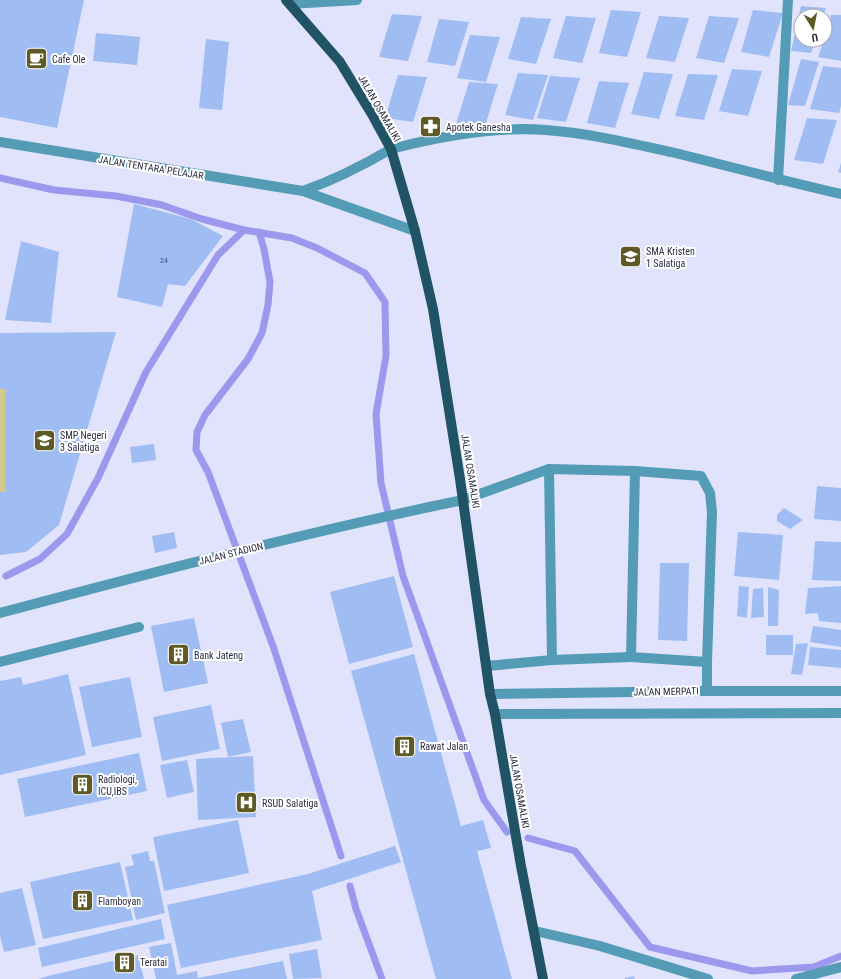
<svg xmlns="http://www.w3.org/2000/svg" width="841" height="979" font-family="'Roboto Condensed',sans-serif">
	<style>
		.garden { fill: #d0ca8c }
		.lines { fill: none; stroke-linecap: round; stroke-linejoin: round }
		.stream { stroke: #9a99ed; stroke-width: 7 }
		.building { fill: #9fbcf3 }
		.service { stroke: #549cb5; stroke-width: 10 }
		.minor { stroke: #549cb5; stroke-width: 10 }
		.tertiary { stroke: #549cb5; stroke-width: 10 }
		.primary { stroke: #205465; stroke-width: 10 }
		.labels { text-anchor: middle; stroke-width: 4; stroke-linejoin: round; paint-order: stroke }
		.number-label { font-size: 8px; fill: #484f6e }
		.poi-label { font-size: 10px; fill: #2b2b42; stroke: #fff; text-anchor: start }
		.street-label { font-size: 10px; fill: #2b2b42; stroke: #fff }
	</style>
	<rect width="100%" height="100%" fill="#e1e3fc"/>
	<rect class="garden" x="0" y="389" width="5" height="103"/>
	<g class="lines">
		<g class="stream">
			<path d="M0,178L54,190L116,196L162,205L202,219L244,230"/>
			<path d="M259,232L264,249L270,282L268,305L262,333L248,359L205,415L197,432L196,450L208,472L273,646L341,856"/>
			<path d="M6,576L40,559L67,534L98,478L146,372L218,255L244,230L292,238L317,248L365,273L385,302L386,356L376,414L381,483L403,576L484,800L507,832"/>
			<path d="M528,838L575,851L650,947L752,971L814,967L841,956"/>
			<path d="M350,886L356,909L382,979"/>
		</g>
	</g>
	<g class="building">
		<path d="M0,0H84L57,128L0,117Z"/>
		<path d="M801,6L826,8L823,16H801V40H816L811,53L791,51Z"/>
		<path d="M611,10L641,12L627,57L599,53Z"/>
		<path d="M753,10L783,13L769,57L741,52Z"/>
		<path d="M392,14L422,16L408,61L379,57Z"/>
		<path d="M831,15H841V61L818,57L824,40H825V35Z"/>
		<path d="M566,16L596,18L582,63L553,58Z"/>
		<path d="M659,16L689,18L675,62L646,58Z"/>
		<path d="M709,16L739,18L724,63L696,58Z"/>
		<path d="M521,17L551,19L536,64L508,59Z"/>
		<path d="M439,19L469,22L455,66L427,62Z"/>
		<path d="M96,33L140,37L137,65L93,61Z"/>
		<path d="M470,35L500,37L486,82L457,78Z"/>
		<path d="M206,39L229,42L222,110L199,108Z"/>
		<path d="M801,59L819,62L805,106L788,105Z"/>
		<path d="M823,66L841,68V106L839,113L810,109Z"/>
		<path d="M732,69L762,71L748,116L719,111Z"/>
		<path d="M644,72L673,74L659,119L631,114Z"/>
		<path d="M518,73L548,75L533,120L505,115Z"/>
		<path d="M688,74L718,75L704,120L675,116Z"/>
		<path d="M398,75L427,77L413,122L385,118Z"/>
		<path d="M550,76L580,78L566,122L537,118Z"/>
		<path d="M599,81L629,83L615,128L587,123Z"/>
		<path d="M469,82L498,84L484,129L456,124Z"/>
		<path d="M807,118L837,120L823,164L794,160Z"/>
		<path d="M841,163V173L838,172Z"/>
		<path d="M134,204L191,219L223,236L185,286L168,284L162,307L117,297Z"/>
		<path d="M21,241L59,252L51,323L5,320Z"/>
		<path d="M116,332L59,525L26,552L0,555V492H5V389H0V333Z"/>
		<path d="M154,444L156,460L132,463L130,447Z"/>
		<path d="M817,486L841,488V521L814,519Z"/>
		<path d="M784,508L803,520L790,529L777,521V515Z"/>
		<path d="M174,532L177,548L155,553L152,536Z"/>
		<path d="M738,532L783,535L779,580L734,576Z"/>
		<path d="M815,541L841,542V581L812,580Z"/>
		<path d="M660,563H689L687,641L658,640Z"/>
		<path d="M394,576L413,647L349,664L330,592Z"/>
		<path d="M739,586L749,587L747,618L737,616Z"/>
		<path d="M841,586V623L819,621L818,613L805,614L808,588Z"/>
		<path d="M768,587L779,590L778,626H768Z"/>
		<path d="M763,588L764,617L751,618L753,589Z"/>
		<path d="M194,618L208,683L164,692L151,626Z"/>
		<path d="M813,626L841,630V647L810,642Z"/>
		<rect x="766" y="635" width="27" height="20"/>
		<path d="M808,643L802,675L791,674L796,644Z"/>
		<path d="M810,647L841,650V668L808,665Z"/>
		<path d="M414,654L461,826L483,820L491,848L477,851L512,979H436L351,671Z"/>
		<path d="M68,674L86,755L0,775V681L21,677L23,685Z"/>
		<path d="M130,677L142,737L92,747L79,687Z"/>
		<path d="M211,705L220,749L162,761L153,717Z"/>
		<path d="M243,719L251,752L228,757L221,723Z"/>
		<path d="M139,753L147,791L25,817L17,779Z"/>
		<path d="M253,756L256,817L198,820L196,759Z"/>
		<path d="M187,760L194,792L167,798L160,765Z"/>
		<path d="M238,820L249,873L164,891L153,837Z"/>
		<path d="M395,846L401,862L312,891L322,940L181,968L167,905L308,874Z"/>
		<path d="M148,851L150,861H154L165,913L136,920L125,867L134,865L131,855Z"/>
		<path d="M120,862L133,920L43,939L30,882Z"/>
		<path d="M22,888L36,945L4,952L0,936V893Z"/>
		<path d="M161,919L165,939L42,967L38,948Z"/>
		<path d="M171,943L177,975L197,971L198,978L283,961L287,979H156L149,947Z"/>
		<path d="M317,949L322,978L293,979L289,954Z"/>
		<path d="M138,955L144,979H39L48,976Z"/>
		<path d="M634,976L635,979H625V978Z"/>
	</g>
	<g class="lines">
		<g class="service">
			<path d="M549,469L552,660"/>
			<path d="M635,471L631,657L707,662"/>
			<path d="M463,500L549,469L635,471L701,476L710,493L712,512L707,662V691"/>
			<path d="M0,662L139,627"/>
			<path d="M487,666L552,660L631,657"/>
		</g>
		<g class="minor">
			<path d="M290,4L357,0"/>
			<path d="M391,149C441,136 494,126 546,130C588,133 630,143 671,152C728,166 784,181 841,194"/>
			<path d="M778,180L788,0"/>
			<path d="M0,613C154,572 307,532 463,500"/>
			<path d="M490,694L707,691H841"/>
			<path d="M495,714L841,713"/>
			<path d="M535,931L600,946L708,979"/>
			<path d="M796,979L841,967"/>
		</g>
		<g class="tertiary">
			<path d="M0,142L303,191L415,231"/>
			<path d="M303,191C334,180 362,166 391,149"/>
		</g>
		<path class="primary" d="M286,0L340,62L373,116L391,149L415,231L433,309L460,479L490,694L495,714L521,866L543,979"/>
	</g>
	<defs>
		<symbol id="cafe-square" viewBox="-11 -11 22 22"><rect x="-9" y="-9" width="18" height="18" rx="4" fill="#5e5925" stroke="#fff"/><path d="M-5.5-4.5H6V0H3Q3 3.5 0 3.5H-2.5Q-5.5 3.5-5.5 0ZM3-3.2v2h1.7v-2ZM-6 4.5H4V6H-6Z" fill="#fff"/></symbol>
		<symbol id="pharmacy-square" viewBox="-11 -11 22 22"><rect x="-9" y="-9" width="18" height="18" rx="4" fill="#5e5925" stroke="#fff"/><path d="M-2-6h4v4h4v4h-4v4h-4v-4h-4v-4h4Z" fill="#fff"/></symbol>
		<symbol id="school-square" viewBox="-11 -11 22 22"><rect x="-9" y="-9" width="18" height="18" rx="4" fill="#5e5925" stroke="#fff"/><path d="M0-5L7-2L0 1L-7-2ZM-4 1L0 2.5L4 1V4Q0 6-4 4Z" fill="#fff"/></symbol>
		<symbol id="building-square" viewBox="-11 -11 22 22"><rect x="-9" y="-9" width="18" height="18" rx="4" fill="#5e5925" stroke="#fff"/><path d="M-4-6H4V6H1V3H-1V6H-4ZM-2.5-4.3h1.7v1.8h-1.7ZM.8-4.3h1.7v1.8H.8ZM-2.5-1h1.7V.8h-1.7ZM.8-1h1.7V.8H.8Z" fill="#fff"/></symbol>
		<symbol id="hospital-square" viewBox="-11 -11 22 22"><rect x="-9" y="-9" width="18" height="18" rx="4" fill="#5e5925" stroke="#fff"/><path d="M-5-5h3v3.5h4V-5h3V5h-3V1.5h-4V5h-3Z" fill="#fff"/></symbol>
	</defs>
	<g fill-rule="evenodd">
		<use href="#cafe-square" x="24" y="46" width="25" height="25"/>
		<use href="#pharmacy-square" x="418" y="114" width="25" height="25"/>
		<use href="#school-square" x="618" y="244" width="25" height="25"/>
		<use href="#school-square" x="32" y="428" width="25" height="25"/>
		<use href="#building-square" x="166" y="642" width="25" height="25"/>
		<use href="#building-square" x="392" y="734" width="25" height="25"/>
		<use href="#building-square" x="70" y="772" width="25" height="25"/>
		<use href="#hospital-square" x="234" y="790" width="25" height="25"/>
		<use href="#building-square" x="70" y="888" width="25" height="25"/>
		<use href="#building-square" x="112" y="950" width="25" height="25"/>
	</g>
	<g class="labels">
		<g class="number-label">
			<text x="164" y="263">24</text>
		</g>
		<g class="poi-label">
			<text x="52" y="63">Cafe Ole</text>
			<text x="446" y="131">Apotek Ganesha</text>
			<text x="646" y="255">SMA Kristen<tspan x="646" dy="12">1 Salatiga</tspan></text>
			<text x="60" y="439">SMP Negeri<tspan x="60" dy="12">3 Salatiga</tspan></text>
			<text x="194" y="659">Bank Jateng</text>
			<text x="420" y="750">Rawat Jalan</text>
			<text x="98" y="783">Radiologi,<tspan x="98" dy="12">ICU,IBS</tspan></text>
			<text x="262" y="807">RSUD Salatiga</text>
			<text x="98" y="905">Flamboyan</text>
			<text x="140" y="966">Teratai</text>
		</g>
		<g class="street-label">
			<text transform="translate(380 108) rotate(60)" y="4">JALAN OSAMALIKI</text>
			<text transform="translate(151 167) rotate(9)" y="4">JALAN TENTARA PELAJAR</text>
			<text transform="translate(471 471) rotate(81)" y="4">JALAN OSAMALIKI</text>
			<text transform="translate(231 553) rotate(-14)" y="4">JALAN STADION</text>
			<text transform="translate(666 691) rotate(-1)" y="4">JALAN MERPATI</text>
			<text transform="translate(520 791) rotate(80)" y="4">JALAN OSAMALIKI</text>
		</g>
	</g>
	<g transform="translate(813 28) rotate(170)"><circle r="19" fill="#ffffff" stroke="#aaaab3"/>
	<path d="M0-3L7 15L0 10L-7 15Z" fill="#5e5925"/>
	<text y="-6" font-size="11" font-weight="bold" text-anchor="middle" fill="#2b2b42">U</text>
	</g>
</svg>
